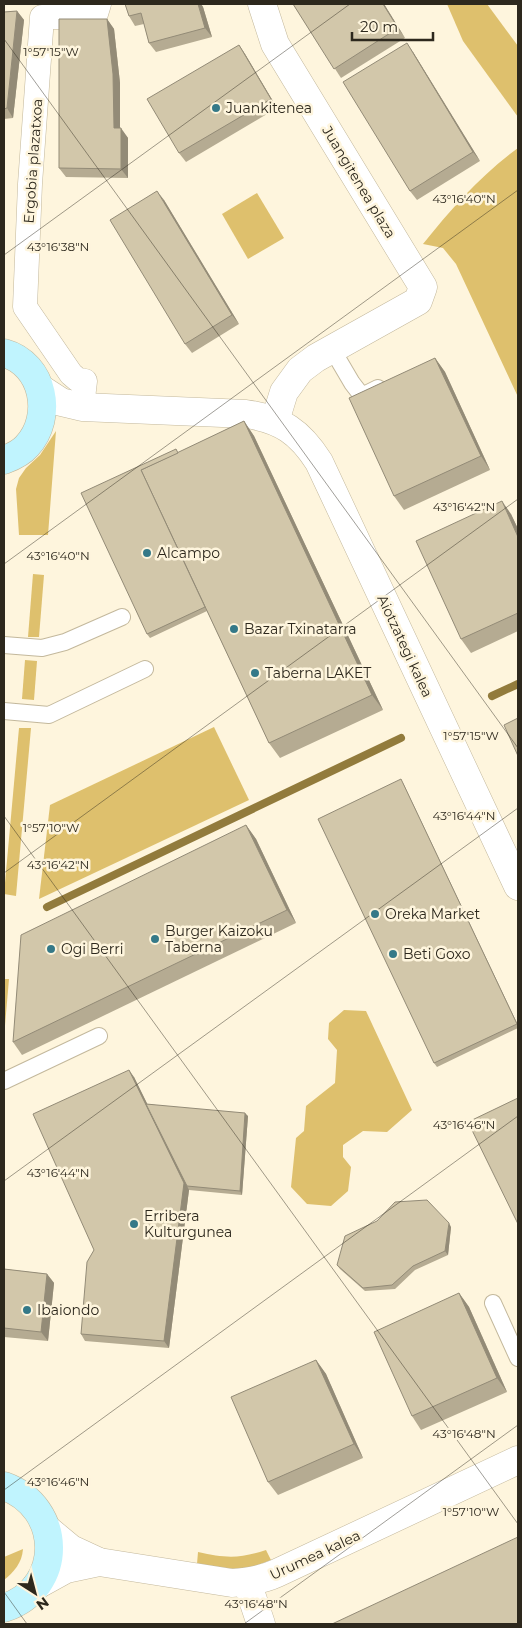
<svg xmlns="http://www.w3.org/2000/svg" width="522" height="1628" font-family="Montserrat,sans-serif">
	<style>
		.green { fill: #dec06d }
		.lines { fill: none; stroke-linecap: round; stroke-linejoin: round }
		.stream { stroke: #927b3c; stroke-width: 8 }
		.service-casing { stroke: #c3b89c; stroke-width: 18 }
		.pedestrian-casing { stroke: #c3b89c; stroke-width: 25 }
		.minor-casing { stroke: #c3b89c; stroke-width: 29 }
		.secondary-casing { stroke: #c3b89c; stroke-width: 29 }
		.service { stroke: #fff; stroke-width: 16 }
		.pedestrian { stroke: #fff; stroke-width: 24 }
		.minor { stroke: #fff; stroke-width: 28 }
		.secondary { stroke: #c0f4fe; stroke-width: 28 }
		.wall { fill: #b5ab92 }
		.shaded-wall { fill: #938b77 }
		.building { fill: #d2c7aa; stroke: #938b77 }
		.ticks { fill: none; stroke: #2d281d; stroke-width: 1; stroke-opacity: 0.45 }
		.poi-dot { fill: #357988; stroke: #fef5dd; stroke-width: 2 }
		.labels { text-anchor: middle; stroke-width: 5; stroke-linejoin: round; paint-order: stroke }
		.poi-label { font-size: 14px; fill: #2d281d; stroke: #fef5dd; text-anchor: start }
		.street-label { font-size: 14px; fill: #2d281d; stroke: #fef5dd }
		.ticks-label { font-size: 12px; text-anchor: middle; fill: #2d281d; stroke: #fef5dd; stroke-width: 5; stroke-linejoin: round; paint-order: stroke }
	</style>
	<rect width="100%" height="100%" fill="#fef5dd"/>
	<g class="green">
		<path d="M447,4H487L518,46V117L463,41Z"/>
		<path d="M518,148V397L456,264L443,248L423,244C451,209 482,174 518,148Z"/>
		<path d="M257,193L284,238L248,259L222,214Z"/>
		<path d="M56,431L48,535H19L16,489L19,478L26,468L40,455Z"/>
		<path d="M33,574L44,575L39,637H28Z"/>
		<path d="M25,660L37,661L34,700L22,699Z"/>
		<path d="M214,727L249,800L39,899L50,805Z"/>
		<path d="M19,728H31L16,896L4,894Z"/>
		<path d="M4,979H9L4,1037Z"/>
		<path d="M344,1010L366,1011L412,1110L387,1132L363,1131L343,1145V1157L351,1167L348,1191L331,1206L307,1204L291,1187L296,1138L304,1131L306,1106L335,1083L337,1050L328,1039L329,1023Z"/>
		<path d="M23,1549C22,1563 14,1572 4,1580V1557Z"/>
		<path d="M266,1550L271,1560L253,1567L234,1569L197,1564L198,1552C225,1558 239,1559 266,1550Z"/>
	</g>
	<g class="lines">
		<g class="stream">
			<path d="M492,696L518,684"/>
			<path d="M47,907L401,738"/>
		</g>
		<defs>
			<g id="service">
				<path d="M332,349L352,383L362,396L378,388"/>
				<path d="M4,645L42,648L65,642L122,617"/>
				<path d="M4,711L49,715L145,669"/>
				<path d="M4,1081L99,1036"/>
				<path d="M493,1303L518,1358"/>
			</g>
			<path id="pedestrian" d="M82,407L85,381L78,380L71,374L25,307L30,184L42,17H95L99,4"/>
			<g id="minor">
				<path d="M262,4L275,44L423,287L418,301L316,358L300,370L284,392L275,421"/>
				<path d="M41,389L61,402L82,407L246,414C281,419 300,432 319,462L518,886"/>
				<path d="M47,1529L71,1549L99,1562L232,1583C248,1582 262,1580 277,1573L518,1460"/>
				<path d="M247,1582L261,1624"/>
				<path d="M37,1585L66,1569L99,1562"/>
			</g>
			<g id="secondary">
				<path d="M4,353C44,364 54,417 27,446C21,453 12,457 4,460"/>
				<path d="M4,1486C63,1507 65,1588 4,1608"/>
			</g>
		</defs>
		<use href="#service" class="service-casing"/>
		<use href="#pedestrian" class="pedestrian-casing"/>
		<use href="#minor" class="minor-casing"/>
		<use href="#secondary" class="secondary-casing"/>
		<use href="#service" class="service"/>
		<use href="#pedestrian" class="pedestrian"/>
		<use href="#minor" class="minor"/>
		<use href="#secondary" class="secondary"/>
	</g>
	<g class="wall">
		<path d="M125,4H201L203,7L212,37L156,52L149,43L144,24L135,26L129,16Z"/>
		<path d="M293,4H384L405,38L341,78Z"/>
		<path d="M17,11L24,20L13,118L4,119V12Z"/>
		<path d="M107,19L114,29L120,83V128L128,138V178L66,177L59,168Z"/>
		<path d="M239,45L245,54L277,108L186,162L179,153Z"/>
		<path d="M413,52L480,161L417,200L410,191Z"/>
		<path d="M164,200L239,324L192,353L185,344Z"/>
		<path d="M435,358L445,372L490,470L404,510L394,496Z"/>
		<path d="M244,421L254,436L383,710L280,758L269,743L207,611L150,638L147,634L176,449L178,453Z"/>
		<path d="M511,514L518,529V631L471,653L461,639Z"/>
		<path d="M403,783L518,1025V1028L437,1067L434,1063Z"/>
		<path d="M246,825L256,839L296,923L22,1055L13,1042Z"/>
		<path d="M134,1077L147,1104L248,1116L242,1195L189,1190L169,1348L85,1341L81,1334L94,1250Z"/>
		<path d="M451,1227L448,1255L415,1270L395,1289L365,1291L340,1269L337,1265Z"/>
		<path d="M4,1269L47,1274L54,1283L48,1341L4,1337Z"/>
		<path d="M459,1293L469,1307L507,1392L421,1430L412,1416Z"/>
		<path d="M316,1360L326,1374L363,1458L278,1495L268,1482Z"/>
	</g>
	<g class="shaded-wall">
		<path d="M198,4H201L203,7L212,37L205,28Z"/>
		<path d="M383,4H384L405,38L398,28Z"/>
		<path d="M17,11L24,20L13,118L7,108Z"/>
		<path d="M107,19L114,29L120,83V138L114,128Z"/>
		<path d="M407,43L413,52L480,161L473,152Z"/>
		<path d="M239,45L245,54L277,108L271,99Z"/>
		<path d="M121,128L128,138V178L121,169Z"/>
		<path d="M157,191L164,200L239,324L232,315Z"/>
		<path d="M435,358L445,372L490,470L481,456Z"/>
		<path d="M244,421L254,436L383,710L372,695Z"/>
		<path d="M502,501L511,514L518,529V537Z"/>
		<path d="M401,779L403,783L518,1026L517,1024Z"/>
		<path d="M246,825L256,839L296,923L287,910Z"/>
		<path d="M129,1070L134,1077L188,1186H187L189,1190L169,1348L164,1341Z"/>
		<path d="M245,1113L248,1116L242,1195L240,1191Z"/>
		<path d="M449,1223L451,1227L448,1255L445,1251Z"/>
		<path d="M47,1274L54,1283L48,1341L41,1332Z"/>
		<path d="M459,1293L469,1307L507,1392L497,1378Z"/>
		<path d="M316,1360L326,1374L363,1458L354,1444Z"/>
	</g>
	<g class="building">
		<path d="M125,4H198L205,28L149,43L141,13L129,16Z"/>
		<path d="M293,4H383L398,28L334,69Z"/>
		<path d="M17,11L7,108L4,109V12Z"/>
		<path d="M59,19H107L113,74L114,128H121V169L59,168Z"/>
		<path d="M407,43L473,152L410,191L343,82Z"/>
		<path d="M239,45L271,99L179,153L147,99Z"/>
		<path d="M157,191L232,315L185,344L110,220Z"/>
		<path d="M435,358L481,456L394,496L349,398Z"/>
		<path d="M244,421L372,695L269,743L141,470Z"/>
		<path d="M176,449L178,453L141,470L205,607L147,634L81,493Z"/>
		<path d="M502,501L518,537V613L461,639L416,541Z"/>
		<path d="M518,718V756L504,725Z"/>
		<path d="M401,779L517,1024L434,1063L318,819Z"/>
		<path d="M246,825L287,910L13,1042L21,935Z"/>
		<path d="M129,1070L184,1183L164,1341L81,1334L87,1262L94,1250L33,1114Z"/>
		<path d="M518,1098V1224L468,1122Z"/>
		<path d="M146,1104L245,1113L240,1191L187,1186Z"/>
		<path d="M427,1200L449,1223L445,1251L413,1266L392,1285L363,1288L337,1265L345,1236L377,1221L395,1202Z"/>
		<path d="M4,1269L47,1274L41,1332L4,1328Z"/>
		<path d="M459,1293L497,1378L412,1416L374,1332Z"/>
		<path d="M316,1360L354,1444L268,1482L231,1397Z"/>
		<path d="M518,1537V1624H332Z"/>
	</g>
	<path class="ticks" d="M4,39L518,748M4,255L350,4M4,564L518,190M4,816L518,1524M4,873L518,499M4,1181L518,808M4,1490L518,1116M4,1592L27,1624M244,1624L518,1425"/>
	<g class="poi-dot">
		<circle cx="216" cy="108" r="5"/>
		<circle cx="147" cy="553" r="5"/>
		<circle cx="234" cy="629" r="5"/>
		<circle cx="255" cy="673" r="5"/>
		<circle cx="375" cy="914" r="5"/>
		<circle cx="155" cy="939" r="5"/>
		<circle cx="51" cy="949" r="5"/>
		<circle cx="393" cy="954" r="5"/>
		<circle cx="134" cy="1224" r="5"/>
		<circle cx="27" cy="1310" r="5"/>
	</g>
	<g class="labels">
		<g class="poi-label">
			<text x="226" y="113">Juankitenea</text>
			<text x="157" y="558">Alcampo</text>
			<text x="244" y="634">Bazar Txinatarra</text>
			<text x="265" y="678">Taberna LAKET</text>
			<text x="385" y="919">Oreka Market</text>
			<text x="165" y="936">Burger Kaizoku<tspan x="165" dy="16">Taberna</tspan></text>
			<text x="61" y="954">Ogi Berri</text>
			<text x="403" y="959">Beti Goxo</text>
			<text x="144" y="1221">Erribera<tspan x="144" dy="16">Kulturgunea</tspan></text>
			<text x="37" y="1315">Ibaiondo</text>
		</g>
		<g class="street-label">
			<text transform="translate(33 161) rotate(-86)" y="5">Ergobia plazatxoa</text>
			<text transform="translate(359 182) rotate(59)" y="5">Juangitenea plaza</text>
			<text transform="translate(405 646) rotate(65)" y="5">Aiotzategi kalea</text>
			<text transform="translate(315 1555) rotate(-25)" y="5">Urumea kalea</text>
		</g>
	</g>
	<g class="ticks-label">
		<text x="51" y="56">1°57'15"W</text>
		<text x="464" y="203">43°16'40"N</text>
		<text x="58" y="251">43°16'38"N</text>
		<text x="464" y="511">43°16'42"N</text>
		<text x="58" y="560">43°16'40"N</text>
		<text x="471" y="740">1°57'15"W</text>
		<text x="464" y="820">43°16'44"N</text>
		<text x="51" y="832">1°57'10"W</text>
		<text x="58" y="869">43°16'42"N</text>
		<text x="464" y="1129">43°16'46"N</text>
		<text x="58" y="1177">43°16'44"N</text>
		<text x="464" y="1438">43°16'48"N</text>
		<text x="58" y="1486">43°16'46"N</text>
		<text x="471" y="1516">1°57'10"W</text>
		<text x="256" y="1608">43°16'48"N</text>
	</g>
	<rect width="522" height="1628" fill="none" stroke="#2d281d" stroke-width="10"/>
	<g transform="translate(35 1593) rotate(144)" stroke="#fef5dd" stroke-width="4" paint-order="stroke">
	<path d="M0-4L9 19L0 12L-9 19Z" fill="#2d281d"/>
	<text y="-8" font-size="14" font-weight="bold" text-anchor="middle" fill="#2d281d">N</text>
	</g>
	<path d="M352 32v8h81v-8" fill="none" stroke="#2d281d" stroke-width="2.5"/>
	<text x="360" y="32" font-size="15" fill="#2d281d" stroke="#fef5dd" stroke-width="4" paint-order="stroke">20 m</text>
</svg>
